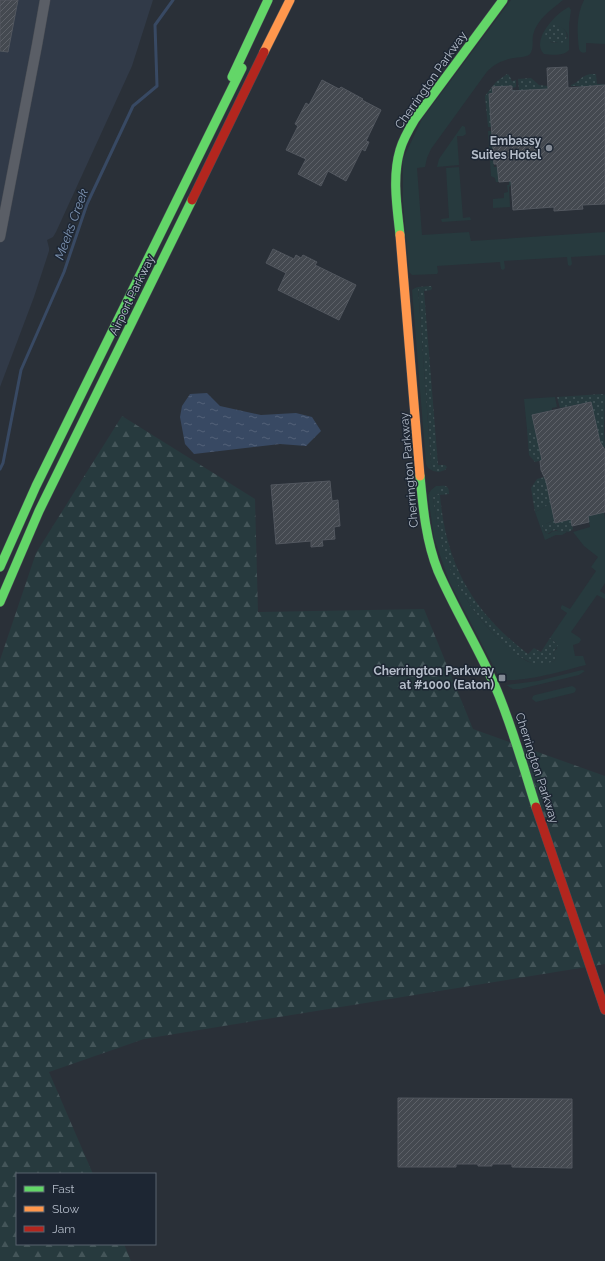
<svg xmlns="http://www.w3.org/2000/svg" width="605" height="1261" font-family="Raleway,sans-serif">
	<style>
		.airport { fill: #313a48 }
		.grass { fill: #273a3e; fill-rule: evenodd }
		.forest { fill: url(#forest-firs) }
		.garden { fill: url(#garden-dots) }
		.water { fill: url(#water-ripples) }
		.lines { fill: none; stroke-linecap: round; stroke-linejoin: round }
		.stream { stroke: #384963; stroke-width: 3 }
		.building { fill: url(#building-hatch); stroke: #52575f }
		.street-casing { stroke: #484c53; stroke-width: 11 }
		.fast-casing { stroke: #484c53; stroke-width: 10 }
		.slow-casing { stroke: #484c53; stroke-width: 10 }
		.jam-casing { stroke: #484c53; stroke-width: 10 }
		.street { stroke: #5a5e66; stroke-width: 10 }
		.fast { stroke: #63d668; stroke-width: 9 }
		.slow { stroke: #ff974d; stroke-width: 9 }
		.jam { stroke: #b3261e; stroke-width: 9 }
		.poi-dot { fill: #848b96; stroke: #1d2633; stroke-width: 1.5 }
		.labels { text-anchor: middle; stroke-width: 3; stroke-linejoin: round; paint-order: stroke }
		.street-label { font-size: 12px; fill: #b4bcc9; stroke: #1d2633 }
		.poi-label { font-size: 12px; font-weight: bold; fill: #b4bcc9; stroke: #1d2633; text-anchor: end }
		.water-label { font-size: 13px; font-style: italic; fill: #7c92b1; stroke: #1d2633 }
	</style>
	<defs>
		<pattern id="forest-firs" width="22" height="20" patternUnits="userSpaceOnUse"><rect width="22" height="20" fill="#273a3e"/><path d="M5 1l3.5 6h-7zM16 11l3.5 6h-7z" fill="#445559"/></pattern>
		<pattern id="garden-dots" width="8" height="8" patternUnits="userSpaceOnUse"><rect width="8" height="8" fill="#273a3e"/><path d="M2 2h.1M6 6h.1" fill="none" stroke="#445559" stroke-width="1.8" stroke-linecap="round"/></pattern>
		<pattern id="water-ripples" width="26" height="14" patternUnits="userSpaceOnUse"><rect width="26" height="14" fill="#384963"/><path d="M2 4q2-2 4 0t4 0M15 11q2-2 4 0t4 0" fill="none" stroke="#526178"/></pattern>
		<pattern id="building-hatch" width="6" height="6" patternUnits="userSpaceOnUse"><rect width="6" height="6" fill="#444950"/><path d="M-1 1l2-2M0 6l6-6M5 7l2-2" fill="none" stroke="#5d6168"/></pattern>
	</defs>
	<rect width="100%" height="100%" fill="#2a3038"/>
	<path class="airport" d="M0,0H153L132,66L56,232L53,237L47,240L49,248V251L34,297L0,387Z"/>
	<g class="grass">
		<path d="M511,0H563C551,10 537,19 533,35C532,41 534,49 530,54C527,58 512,57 506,60C498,62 491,67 486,73L431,149L427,158L425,167L417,168L422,235L469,232L471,241L605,232V255L571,257L572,264L570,266L568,265L567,257L504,261L505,268L503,270L501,269L500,262L437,266L438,272L437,274L412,275L409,272L403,202V159L422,119Z"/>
		<path d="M584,0H605V44L586,43V52C583,54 580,52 579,49C577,32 576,16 584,0Z"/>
		<path d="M569,7L571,10L569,24V50C564,56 552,55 544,54C530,40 557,12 569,7ZM558,26C575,33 568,46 550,42Z"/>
		<path d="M462,126H463L465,127L466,134L463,136H457L459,165L437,167L439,159Z"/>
		<path d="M488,131H492L494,167H498L499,182H496L495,178L491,176Z"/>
		<path d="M459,167L463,218L470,217L471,220L442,222L441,219L449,218L446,168Z"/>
		<path d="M509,181H516L509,187L510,207L493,208V199L504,198V193L508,192L507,185H509Z"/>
		<path d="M418,287L431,463L433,471L428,468L426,464L412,290L415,288Z"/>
		<path d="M555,397L557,407L552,408V410L532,415L536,432L527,429L524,399Z"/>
		<path d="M436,486H440V493L433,497C436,517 439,537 446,557C459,593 482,627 513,651C519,656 525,662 534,663C541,665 547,663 554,661L556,658L553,653L557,648L556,643L550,638L567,613L561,609V607L562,605L570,609L596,571L591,567L598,557L584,546L573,532L590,527L588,516L604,512L605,519V583L600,591L605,594V599L597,595L571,632L580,638L581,640L579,643L573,645L575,656H583L586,665C565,670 521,684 500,679L449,581L434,538L428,495L431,490Z"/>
		<path d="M551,501L555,520L546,524H543L542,526L546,533L549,534C555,528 558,533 565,531L567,532L562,535H556L545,540L535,512L546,506Z"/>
		<path d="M582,670L585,671L579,675L520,689H513L506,685L538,681Z"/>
		<path d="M572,686L574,687L576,689L575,692L573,693L536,702L532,699L533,696L535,695Z"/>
	</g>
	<path class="forest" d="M122,416L255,499L258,612L424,609L473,729L605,776V964L144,1039L49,1072L93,1174H17V1244H124L131,1261H0V660L36,553Z"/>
	<g class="garden">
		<path d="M553,25C563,26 570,32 565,42L559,43L547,41C543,35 546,27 553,25Z"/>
		<path d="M507,74L509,75L512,81L516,80V87L512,88L511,86L492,87L493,93L489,94L492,127H488L485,96L496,82Z"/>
		<path d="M590,74H596L597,84H604V85L581,87L579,90V86H571V85C580,82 580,76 590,74Z"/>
		<path d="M531,78L539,85L548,86L552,92L534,90L512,91V90H519L518,79Z"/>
		<path d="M431,286L432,288L431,290L424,291L438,465H445L447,467L445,470L439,472L433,471L431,463L418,287Z"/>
		<path d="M602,394L605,395L604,430L605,447L601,448L591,402L560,408L557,397Z"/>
		<path d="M527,429L536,432L542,460L535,462L529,455Z"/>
		<path d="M544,477H546L551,501L546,506L535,512L531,488L537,479Z"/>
		<path d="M440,486C447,485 449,487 449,494L440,495C446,565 473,612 528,654L534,648L541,652L550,638L558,645L553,653L556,658L554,661C551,662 543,665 540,665C516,663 479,620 467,600C458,587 452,573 446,559C439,539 436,518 433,497L440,493Z"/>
		<path d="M571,519L573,529L569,532L565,531L560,532L556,530L552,531L547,534L542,526L543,524H546L555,520L556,523Z"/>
	</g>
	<path class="water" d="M207,393L220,406L261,415L296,413L312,417L321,431L306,446L280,444L194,454L185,444L180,417L182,406L190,394Z"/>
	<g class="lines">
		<path class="stream" d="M0,469L3,463L21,370L64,272L87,204L133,106L157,86L155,25L173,0"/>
	</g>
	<g class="building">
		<path d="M0,0H18L8,52L0,51Z"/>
		<path d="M567,67L568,88L605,85V204L582,205L583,209L554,211V207L513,210L511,181L499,182L497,164H494L489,94L493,93L492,87L512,86V91L548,89L547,68Z"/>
		<path d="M322,80L339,89L341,87L363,99L362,100L381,110L366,141L369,142L365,151L362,149L346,181L328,171L321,186L298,174L306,159L286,150L298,126L295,124L306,103L309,105Z"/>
		<path d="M273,249L294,259L296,255L301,258L303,255L317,262L315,265L356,285L339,320L278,290L286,273L266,263Z"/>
		<path d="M591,402L600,442L605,450V512L588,516L589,522L572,526L571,519L555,523L546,481L541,470L540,461L542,460L532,415Z"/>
		<path d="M330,481L332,501L338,500L340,526L334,527L335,539L322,540L323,546L311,547V541L276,544L271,485Z"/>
		<path d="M398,1098L572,1099V1168L512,1167V1164H492V1166H478V1164H456V1167H398Z"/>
	</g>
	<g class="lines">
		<defs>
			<path id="street" d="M0,237L37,45L45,0"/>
			<g id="fast">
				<path d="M232,77L268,0"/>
				<path d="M400,235C397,207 392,177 400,150C403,139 409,129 415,119L503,0"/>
				<path d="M420,476C423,508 426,541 438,571C455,610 478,647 495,686C512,725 523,766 536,807"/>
				<path d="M0,567L36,486L242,68"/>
				<path d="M0,602L39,511L192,200"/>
			</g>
			<g id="slow">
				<path d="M264,52L290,0"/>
				<path d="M400,235L420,476"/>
			</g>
			<g id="jam">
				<path d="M192,200L264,52"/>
				<path d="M536,807L605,1010"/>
			</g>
		</defs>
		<use href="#street" class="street-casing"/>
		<use href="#fast" class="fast-casing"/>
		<use href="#slow" class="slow-casing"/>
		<use href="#jam" class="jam-casing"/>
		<use href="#street" class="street"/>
		<use href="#fast" class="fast"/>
		<use href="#slow" class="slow"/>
		<use href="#jam" class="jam"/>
	</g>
	<g class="poi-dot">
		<circle cx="549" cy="148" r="4"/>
		<rect x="498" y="674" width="8" height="8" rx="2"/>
	</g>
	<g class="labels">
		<g class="street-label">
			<text transform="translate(431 80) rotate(-55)" y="4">Cherrington Parkway</text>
			<text transform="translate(132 295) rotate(-64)" y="4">Airport Parkway</text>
			<text transform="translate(409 470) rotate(-95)" y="4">Cherrington Parkway</text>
			<text transform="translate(537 768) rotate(72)" y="4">Cherrington Parkway</text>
		</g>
		<g class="poi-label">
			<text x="541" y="145">Embassy<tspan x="541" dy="14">Suites Hotel</tspan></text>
			<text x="494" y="675">Cherrington Parkway<tspan x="494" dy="14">at #1000 (Eaton)</tspan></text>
		</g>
		<g class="water-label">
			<text transform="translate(71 224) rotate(-70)" y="5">Meeks Creek</text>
		</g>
	</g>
	<rect x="16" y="1173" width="140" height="72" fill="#1d2633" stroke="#59626f"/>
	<rect x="24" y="1186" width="20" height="6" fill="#63d668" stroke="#59626f"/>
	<text x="52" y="1193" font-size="12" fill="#b4bcc9">Fast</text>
	<rect x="24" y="1206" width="20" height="6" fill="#ff974d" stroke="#59626f"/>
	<text x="52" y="1213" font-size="12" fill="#b4bcc9">Slow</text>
	<rect x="24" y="1226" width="20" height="6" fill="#b3261e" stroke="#59626f"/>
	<text x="52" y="1233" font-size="12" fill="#b4bcc9">Jam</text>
</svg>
